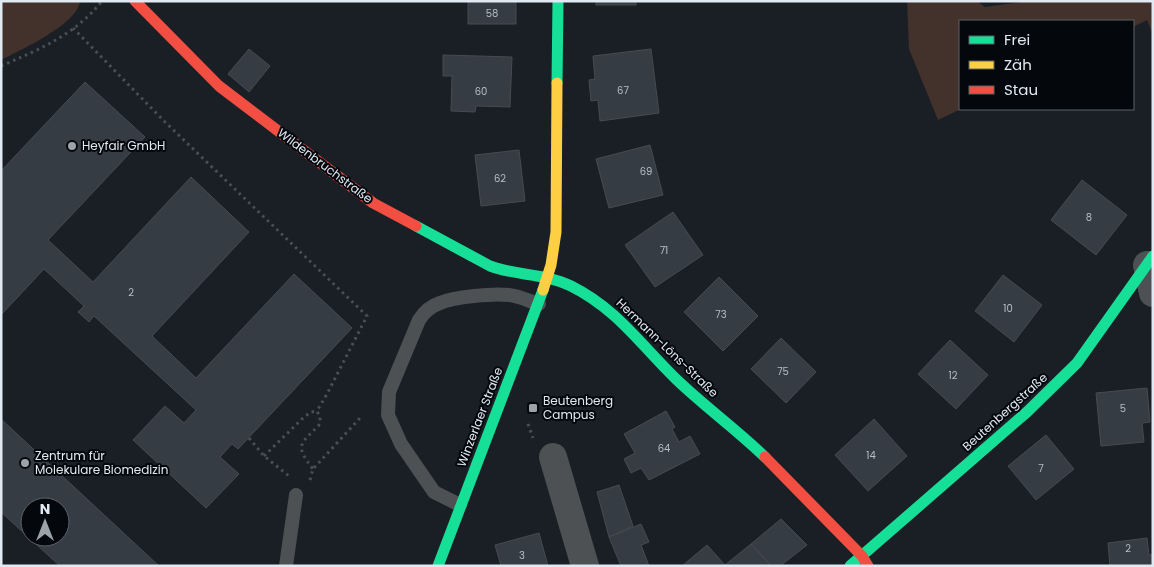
<svg xmlns="http://www.w3.org/2000/svg" width="1154" height="567" font-family="Poppins,sans-serif">
	<style>
		.green { fill: #43312b }
		.building { fill: #363c44; stroke: #464b51; fill-rule: evenodd }
		.lines { fill: none; stroke-linecap: round; stroke-linejoin: round }
		.path { stroke: #4b4f52; stroke-width: 3; stroke-dasharray: 2.5 4; stroke-linecap: butt }
		.lane { stroke: #4e5153; stroke-width: 14 }
		.street { stroke: #4e5153; stroke-width: 28 }
		.fast { stroke: #16e098; stroke-width: 11 }
		.slow { stroke: #ffcf43; stroke-width: 11 }
		.jam { stroke: #f24e42; stroke-width: 11 }
		.poi-dot { fill: #9ba2aa; stroke: #04080d; stroke-width: 2 }
		.labels { text-anchor: middle; stroke-width: 4; stroke-linejoin: round; paint-order: stroke }
		.number-label { font-size: 10px; fill: #b6bec6 }
		.poi-label { font-size: 12px; fill: #e1e9f2; stroke: #04080d; text-anchor: start }
		.street-label { font-size: 12px; fill: #e1e9f2; stroke: #04080d }
	</style>
	<rect width="100%" height="100%" fill="#191f25"/>
	<g class="green">
		<path d="M1,1H80C78,24 21,50 1,60Z"/>
		<path d="M907,1H977L985,7L1029,1H1153V35L1147,20L1133,27V21H960L961,109L938,120L909,49Z"/>
	</g>
	<g class="building">
		<rect x="468" y="1" width="48" height="23"/>
		<rect x="596" y="1" width="40" height="4"/>
		<path d="M249,49L270,66L249,92L228,74Z"/>
		<path d="M651,49L659,113L600,121L598,100L591,101L589,80L595,79L593,56Z"/>
		<path d="M443,55L512,57L510,107L476,106L475,112L451,111L452,76H443Z"/>
		<path d="M85,82L145,137L48,240L93,282L191,177L249,232L152,336L196,378L294,274L352,328L238,449L232,444L220,457L239,474L206,508L133,440L165,406L184,423L196,410L94,316L89,322L78,312L84,306L44,269L1,315V171Z"/>
		<path d="M650,145L663,195L609,208L596,159Z"/>
		<path d="M519,150L525,201L481,206L475,155Z"/>
		<path d="M1082,180L1127,215L1096,255L1051,220Z"/>
		<path d="M673,212L703,255L655,287L625,245Z"/>
		<path d="M1003,275L1042,305L1014,342L975,311Z"/>
		<path d="M719,277L758,316L723,351L684,312Z"/>
		<path d="M781,338L816,372L786,403L751,369Z"/>
		<path d="M950,340L988,375L956,409L918,374Z"/>
		<path d="M1147,388L1150,422L1142,423L1144,442L1101,446L1096,393Z"/>
		<path d="M666,411L675,427L672,429L679,442L690,436L700,454L649,480L641,468L631,473L624,459L635,453L624,434Z"/>
		<path d="M1,419L159,566H60L1,512ZM30,507H60V537H30Z"/>
		<path d="M874,419L907,456L868,491L835,455Z"/>
		<path d="M1046,435L1074,469L1036,500L1008,466Z"/>
		<path d="M619,485L633,526L609,537L597,492Z"/>
		<path d="M781,519L807,545L780,566H771L751,544Z"/>
		<path d="M641,524L649,542L641,545L649,566H621L609,537Z"/>
		<path d="M539,533L548,566H501L495,545Z"/>
		<path d="M1147,538L1149,555L1153,554V566H1110L1108,543Z"/>
		<path d="M751,544L771,566H682L707,545L725,565Z"/>
	</g>
	<g class="lines">
		<g class="path">
			<path d="M73,28L164,121L367,316L327,394L317,411"/>
			<path d="M1,66C40,49 75,35 102,1"/>
			<path d="M528,424L533,438"/>
			<path d="M249,438L264,456L289,476"/>
			<path d="M264,456L304,417L311,412L317,411L320,417V424C300,445 294,444 313,469"/>
			<path d="M310,480L313,469L361,417"/>
		</g>
		<g class="lane">
			<path d="M460,505L434,492L401,444L388,415L389,392L419,320C424,312 431,306 440,303C454,297 493,293 509,295C519,296 529,301 539,304"/>
			<path d="M286,566L296,495"/>
		</g>
		<g class="street">
			<path d="M1147,265L1153,293"/>
			<path d="M553,457L585,566"/>
		</g>
		<g class="fast">
			<path d="M557,83L558,1"/>
			<path d="M416,226L490,266C516,276 545,273 571,286C617,309 640,344 676,379C704,406 736,429 765,457"/>
			<path d="M438,566L543,290"/>
			<path d="M850,566L1027,412L1077,363L1153,256"/>
		</g>
		<path class="slow" d="M543,290L551,265L556,232L557,83"/>
		<g class="jam">
			<path d="M135,1L219,86L373,203L416,226"/>
			<path d="M765,457L862,556L868,566"/>
		</g>
	</g>
	<g class="poi-dot">
		<circle cx="72" cy="146" r="5"/>
		<rect x="528" y="403" width="10" height="10" rx="2.5"/>
		<circle cx="25" cy="463" r="5"/>
	</g>
	<g class="labels">
		<g class="number-label">
			<text x="492" y="17">58</text>
			<text x="623" y="94">67</text>
			<text x="481" y="95">60</text>
			<text x="646" y="175">69</text>
			<text x="500" y="182">62</text>
			<text x="1089" y="221">8</text>
			<text x="664" y="254">71</text>
			<text x="131" y="296">2</text>
			<text x="1008" y="312">10</text>
			<text x="721" y="318">73</text>
			<text x="783" y="375">75</text>
			<text x="953" y="379">12</text>
			<text x="1123" y="412">5</text>
			<text x="664" y="452">64</text>
			<text x="871" y="459">14</text>
			<text x="1041" y="472">7</text>
			<text x="1128" y="552">2</text>
			<text x="522" y="559">3</text>
		</g>
		<g class="poi-label">
			<text x="82" y="150">Heyfair GmbH</text>
			<text x="543" y="405">Beutenberg<tspan x="543" dy="14">Campus</tspan></text>
			<text x="35" y="460">Zentrum für<tspan x="35" dy="14">Molekulare Biomedizin</tspan></text>
		</g>
		<g class="street-label">
			<text transform="translate(325 166) rotate(37)" y="4">Wildenbruchstraße</text>
			<text transform="translate(667 348) rotate(44)" y="4">Hermann-Löns-Straße</text>
			<text transform="translate(1005 412) rotate(-42)" y="4">Beutenbergstraße</text>
			<text transform="translate(480 417) rotate(-69)" y="4">Winzerlaer Straße</text>
		</g>
	</g>
	<rect width="1154" height="567" fill="none" stroke="#e1e9f2" stroke-width="5"/>
	<rect x="959" y="20" width="175" height="90" fill="#04080d" stroke="#5c6269"/>
	<rect x="969" y="36" width="25" height="8" fill="#16e098" stroke="#5c6269"/>
	<text x="1004" y="45" font-size="15" fill="#e1e9f2">Frei</text>
	<rect x="969" y="61" width="25" height="8" fill="#ffcf43" stroke="#5c6269"/>
	<text x="1004" y="70" font-size="15" fill="#e1e9f2">Zäh</text>
	<rect x="969" y="86" width="25" height="8" fill="#f24e42" stroke="#5c6269"/>
	<text x="1004" y="95" font-size="15" fill="#e1e9f2">Stau</text>
	<g transform="translate(45 522)"><circle r="24" fill="#04080d" stroke="#5c6269"/>
	<path d="M0-4L9 19L0 12L-9 19Z" fill="#9ba2aa"/>
	<text y="-8" font-size="14" font-weight="bold" text-anchor="middle" fill="#e1e9f2">N</text>
	</g>
</svg>
